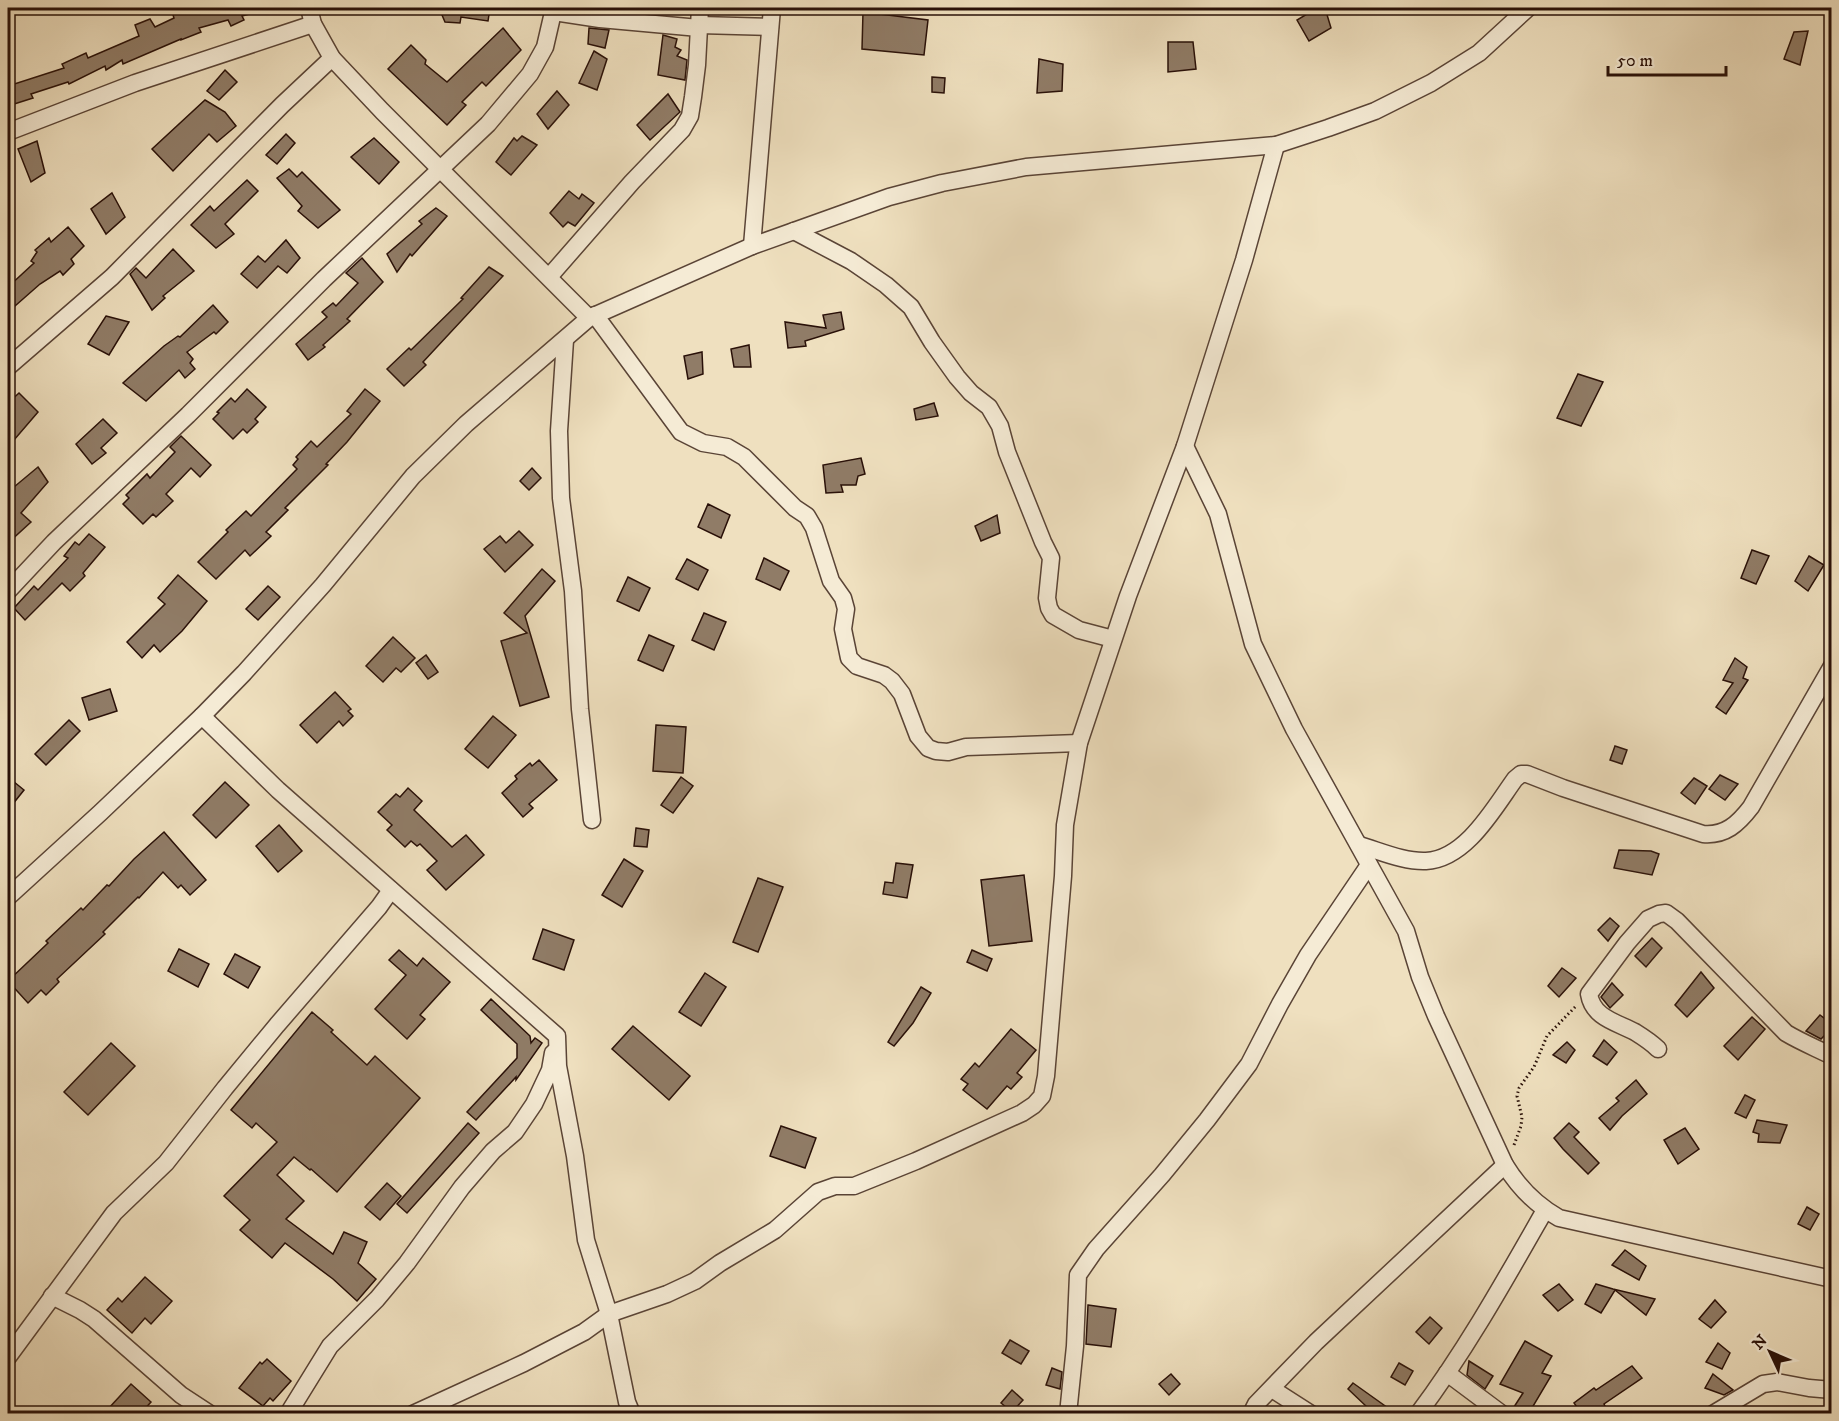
<svg xmlns="http://www.w3.org/2000/svg" width="1839" height="1421" font-family="'IM FELL DW Pica',serif">
	<style>
		.building { fill: #907c67; stroke: #291008; stroke-width: 1.5 }
		.lines { fill: none; stroke-linecap: round; stroke-linejoin: round }
		.street-casing { stroke: #5a4436; stroke-width: 19 }
		.path { stroke: #291008; stroke-width: 3; stroke-dasharray: 1.5 3; stroke-linecap: butt }
		.street { stroke: #f5ebd5; stroke-width: 16 }
	</style>
	<rect width="100%" height="100%" fill="#efe0bf"/>
	<filter id="stains"><feTurbulence type="fractalNoise" baseFrequency=".00333" numOctaves="4"/><feColorMatrix values="0 0 0 0 .2 0 0 0 0 .09 0 0 0 0 .02 0 0 0 .5 -.17"/></filter>
	<radialGradient id="worn" r=".72"><stop offset=".6" stop-color="#630" stop-opacity="0"/><stop offset="1" stop-color="#630" stop-opacity=".3"/></radialGradient>
	<g class="building">
		<path d="M171,8H259L260,11L242,16L244,20L231,26L228,20L199,28L201,32L181,40V39L123,64L122,60L106,70L105,66L69,84L68,82L31,94L33,98L8,106V86L64,68L62,64L86,53L88,58L139,36L135,25L150,19L155,27L174,18Z"/>
		<path d="M439,8H490L488,21L461,17L460,23L445,22Z"/>
		<path d="M1317,8H1325L1331,28L1309,41L1297,20Z"/>
		<path d="M863,12L928,20L924,55L862,49Z"/>
		<path d="M503,28L521,50L486,86L482,82L462,102L466,105L447,125L388,69L411,45L426,60L425,64L447,82Z"/>
		<path d="M589,28L609,30L605,48L588,44Z"/>
		<path d="M1808,31L1800,65L1784,59L1794,32Z"/>
		<path d="M663,35L677,39L675,47L681,50L677,56L687,60L685,80L658,75Z"/>
		<path d="M1168,42H1193L1196,69L1168,72Z"/>
		<path d="M594,51L607,59L597,90L579,83Z"/>
		<path d="M1039,59L1063,64L1062,91L1037,93Z"/>
		<path d="M225,70L237,82L219,100L207,91Z"/>
		<path d="M932,77L945,78L944,93L932,92Z"/>
		<path d="M557,91L569,105L548,129L537,114Z"/>
		<path d="M668,94L680,112L650,140L637,125Z"/>
		<path d="M205,100L225,112L236,126L217,142L209,134L173,171L152,149Z"/>
		<path d="M286,134L295,143L277,164L266,155Z"/>
		<path d="M522,136L537,145L511,175L496,162L514,138L517,141Z"/>
		<path d="M374,138L399,162L379,184L351,157Z"/>
		<path d="M37,141L45,173L31,182L18,149Z"/>
		<path d="M289,169L297,177L302,172L340,210L318,228L298,211L302,206L277,178Z"/>
		<path d="M247,180L258,191L225,224L234,234L216,248L191,225L210,206L214,211Z"/>
		<path d="M569,191L579,199L582,194L594,203L575,226L568,222L563,227L550,213Z"/>
		<path d="M112,193L125,217L106,234L91,209Z"/>
		<path d="M436,208L447,216L412,256L410,254L397,272L387,254L422,224L419,221Z"/>
		<path d="M68,227L84,246L71,259L74,264L63,275L60,271L40,284L15,306L8,298V287L34,263L31,261L37,252L35,250L49,238L51,242Z"/>
		<path d="M286,240L300,258L287,273L278,266L257,288L241,274L258,256L265,262Z"/>
		<path d="M173,249L194,271L163,296L165,298L152,310L130,274L136,268L146,278Z"/>
		<path d="M362,258L383,282L347,319L350,321L323,345L325,347L308,360L296,344L327,317L322,312L333,303L336,306L358,283L346,273Z"/>
		<path d="M489,267L503,276L423,362L426,365L404,386L387,369L409,348L411,350L463,299L461,298Z"/>
		<path d="M213,305L228,322L216,334L214,332L187,352L193,359L190,363L195,369L185,378L179,370L146,401L123,383L164,346L178,336L180,337Z"/>
		<path d="M841,312L844,329L805,341L806,346L788,348L785,322L826,328L823,315Z"/>
		<path d="M106,316L129,322L109,355L88,344Z"/>
		<path d="M749,345L751,367H734L731,349Z"/>
		<path d="M702,352L703,374L688,379L684,356Z"/>
		<path d="M1578,374L1603,382L1581,426L1557,418Z"/>
		<path d="M247,389L266,407L255,419L258,422L247,433L243,429L233,439L213,419L219,413L217,412L231,398L235,402Z"/>
		<path d="M365,389L380,401L347,442L326,464L328,465L285,508L288,510L266,532L271,536L250,556L245,550L216,579L198,562L228,532L226,530L246,511L251,516L297,469L293,465L298,459L296,457L311,441L317,447L351,414L347,411Z"/>
		<path d="M19,393L38,412L8,447V403Z"/>
		<path d="M934,403L938,416L916,420L914,409Z"/>
		<path d="M103,419L117,433L101,448L106,453L92,464L76,444Z"/>
		<path d="M181,436L211,465L200,477L191,468L166,494L173,501L156,517L153,514L143,524L123,504L129,498L126,495L147,474L150,478L175,452L170,447Z"/>
		<path d="M861,458L865,474L858,476L856,485H841L843,492L826,493L823,465Z"/>
		<path d="M38,467L48,482L21,513L31,522L8,543V492Z"/>
		<path d="M532,468L541,478L529,490L520,481Z"/>
		<path d="M708,504L730,515L721,538L698,527Z"/>
		<path d="M997,515L1000,533L981,541L975,526Z"/>
		<path d="M519,531L533,545L505,572L484,549L500,536L506,543Z"/>
		<path d="M89,534L105,547L83,573L85,576L70,591L62,583L25,620L14,608L34,586L38,590L68,558L64,556L75,542L79,545Z"/>
		<path d="M1752,550L1769,556L1756,584L1741,578Z"/>
		<path d="M1809,556L1824,565L1808,591L1795,581Z"/>
		<path d="M764,558L789,571L780,590L756,579Z"/>
		<path d="M687,559L708,570L698,590L676,579Z"/>
		<path d="M542,569L555,581L525,616L549,697L520,706L501,641L527,633L504,613Z"/>
		<path d="M178,575L207,601L182,631L160,652L154,645L142,658L127,642L165,604L158,598Z"/>
		<path d="M628,577L650,588L639,611L617,601Z"/>
		<path d="M268,586L280,597L258,620L246,609Z"/>
		<path d="M704,613L726,622L714,650L692,640Z"/>
		<path d="M649,635L674,646L663,671L638,660Z"/>
		<path d="M393,637L415,658L401,672L396,668L383,682L366,666Z"/>
		<path d="M426,655L438,672L428,679L416,663Z"/>
		<path d="M1735,658L1747,667L1743,678L1748,680L1726,714L1716,707L1733,683L1723,680Z"/>
		<path d="M110,689L117,711L89,720L82,698Z"/>
		<path d="M335,692L351,709L348,711L353,716L343,726L339,721L317,743L300,725Z"/>
		<path d="M493,716L516,735L488,768L465,749Z"/>
		<path d="M69,720L80,731L46,765L35,754Z"/>
		<path d="M656,725L686,727L683,773L653,771Z"/>
		<path d="M1615,746L1627,750L1622,764L1610,760Z"/>
		<path d="M539,760L557,780L529,804L533,808L523,817L502,793L517,779L515,776L530,763L532,766Z"/>
		<path d="M1720,775L1738,784L1725,800L1709,789Z"/>
		<path d="M8,777L24,790L8,810Z"/>
		<path d="M681,777L693,786L673,813L661,805Z"/>
		<path d="M1694,778L1707,786L1695,804L1681,793Z"/>
		<path d="M225,782L249,805L216,838L193,815Z"/>
		<path d="M408,788L422,801L414,810L452,847L466,835L484,855L446,890L427,870L437,861L420,844L417,846L411,841L405,847L387,830L392,825L378,812L396,794L400,797Z"/>
		<path d="M279,825L302,851L278,872L256,846Z"/>
		<path d="M636,828L649,830L647,847L634,846Z"/>
		<path d="M164,832L206,880L190,895L181,885L178,888L163,872L139,898L138,897L103,932L105,934L57,979L59,982L46,995L41,990L28,1003L8,981L48,943L46,941L81,908L83,910L107,885L109,886L134,859Z"/>
		<path d="M1619,850L1651,851L1659,854L1652,875L1614,868Z"/>
		<path d="M624,859L643,871L622,907L602,895Z"/>
		<path d="M896,863L913,865L907,898L883,894L885,882L893,883Z"/>
		<path d="M1024,875L1032,941L989,946L981,880Z"/>
		<path d="M758,878L783,887L758,952L733,942Z"/>
		<path d="M1610,918L1619,926L1608,941L1598,930Z"/>
		<path d="M543,929L574,940L564,970L533,959Z"/>
		<path d="M1652,938L1662,948L1646,967L1635,956Z"/>
		<path d="M179,949L209,964L198,987L168,971Z"/>
		<path d="M399,950L417,966L423,958L450,982L420,1015L425,1019L407,1039L375,1009L406,975L389,960Z"/>
		<path d="M972,950L992,959L987,971L967,962Z"/>
		<path d="M235,954L260,967L248,988L224,974Z"/>
		<path d="M1562,968L1576,978L1559,997L1548,986Z"/>
		<path d="M1701,972L1714,988L1687,1017L1675,1005Z"/>
		<path d="M705,973L726,987L701,1026L679,1012Z"/>
		<path d="M1612,983L1623,995L1610,1008L1601,997Z"/>
		<path d="M921,987L931,993L913,1023L894,1046L888,1042Z"/>
		<path d="M491,999L530,1036L531,1043L535,1038L542,1043L516,1080V1077L476,1120L467,1112L517,1058V1044L481,1010Z"/>
		<path d="M312,1012L333,1030L331,1032L367,1065L375,1056L420,1098L337,1192L311,1169L310,1170L294,1157L277,1175L304,1201L286,1219L333,1254L344,1232L367,1242L358,1263L376,1279L357,1301L333,1279L285,1243L272,1258L240,1230L250,1220L224,1196L277,1142L256,1123L252,1128L231,1110Z"/>
		<path d="M1820,1015L1832,1024V1028L1821,1039L1806,1031Z"/>
		<path d="M1752,1017L1765,1029L1738,1060L1724,1046Z"/>
		<path d="M633,1026L690,1076L669,1100L612,1049Z"/>
		<path d="M1011,1029L1036,1050L1017,1073L1022,1077L1011,1089L1007,1086L987,1109L963,1090L968,1084L961,1079L975,1063L979,1067Z"/>
		<path d="M1604,1040L1617,1052L1607,1065L1593,1056Z"/>
		<path d="M1567,1042L1575,1050L1566,1063L1553,1055Z"/>
		<path d="M111,1043L135,1066L88,1115L64,1092Z"/>
		<path d="M1636,1080L1647,1094L1622,1116L1610,1130L1599,1118L1619,1101L1616,1098Z"/>
		<path d="M1745,1095L1755,1100L1746,1118L1735,1113Z"/>
		<path d="M1757,1120L1787,1125L1780,1143L1758,1142L1759,1134L1753,1132Z"/>
		<path d="M468,1123L479,1133L407,1213L397,1204Z"/>
		<path d="M1569,1123L1579,1132L1574,1137L1599,1163L1588,1174L1563,1149L1554,1138Z"/>
		<path d="M781,1126L816,1138L805,1168L770,1156Z"/>
		<path d="M1685,1128L1699,1149L1678,1164L1664,1140Z"/>
		<path d="M387,1183L401,1196L380,1220L365,1207Z"/>
		<path d="M1807,1207L1819,1214L1810,1230L1798,1224Z"/>
		<path d="M1625,1250L1646,1266L1639,1280L1612,1265Z"/>
		<path d="M145,1277L172,1301L151,1324L145,1318L132,1333L107,1310L118,1298L122,1302Z"/>
		<path d="M1559,1284L1573,1300L1558,1311L1543,1295Z"/>
		<path d="M1596,1284L1613,1289L1655,1299L1646,1315L1615,1290L1601,1313L1585,1304Z"/>
		<path d="M1715,1300L1726,1312L1711,1328L1699,1319Z"/>
		<path d="M1088,1305L1116,1309L1111,1347L1086,1344Z"/>
		<path d="M1430,1317L1442,1328L1429,1344L1416,1332Z"/>
		<path d="M1010,1340L1029,1351L1021,1364L1002,1353Z"/>
		<path d="M1525,1341L1552,1356L1542,1373L1551,1376L1529,1413H1512V1410L1523,1393L1500,1384Z"/>
		<path d="M1718,1343L1730,1353L1722,1369L1706,1362Z"/>
		<path d="M267,1359L291,1381L273,1401L270,1398L263,1406L239,1388L260,1362L262,1364Z"/>
		<path d="M1469,1361L1493,1376L1485,1389L1467,1375Z"/>
		<path d="M1399,1363L1413,1371L1405,1385L1391,1377Z"/>
		<path d="M1632,1366L1642,1378L1604,1404L1605,1406L1596,1413H1581L1574,1403L1594,1388L1596,1390Z"/>
		<path d="M1052,1368L1062,1372L1060,1389L1046,1385Z"/>
		<path d="M1171,1374L1180,1384L1169,1395L1159,1384Z"/>
		<path d="M1713,1374L1733,1390L1724,1395L1705,1388Z"/>
		<path d="M1353,1383L1395,1413H1362L1367,1407L1348,1389Z"/>
		<path d="M131,1384L151,1402L141,1413H116L109,1408Z"/>
		<path d="M1012,1390L1023,1400L1012,1412L1001,1403Z"/>
	</g>
	<g class="lines">
		<defs>
			<g id="street">
				<path d="M309,8L313,24L332,58L382,111L589,318L752,246L889,197L942,183L1026,167L1276,145L1328,128L1375,111L1431,83L1479,53L1528,8"/>
				<path d="M554,12L600,19L699,28"/>
				<path d="M699,25L770,27"/>
				<path d="M8,132L135,83L313,24"/>
				<path d="M794,231L851,261L886,285L911,307L932,342L957,377L971,393L989,407L1000,426L1007,452L1043,542L1051,558L1047,598L1049,608L1053,615L1079,630L1113,639"/>
				<path d="M752,246L772,8"/>
				<path d="M549,277L632,182L682,130L690,116L693,97L697,65L700,8"/>
				<path d="M595,315L681,432L703,443L727,447L744,457L795,508L807,516L814,528L831,581L843,598L846,609L843,629L849,658L857,666L884,675L892,681L902,694L918,736L928,748L936,751L948,752L966,747L1079,743"/>
				<path d="M565,340L559,431L561,498L573,591L580,709L592,820"/>
				<path d="M8,367L112,277L282,105L332,58"/>
				<path d="M1185,446L1218,514L1253,644L1294,729L1406,931L1420,977L1436,1016L1505,1165C1519,1188 1536,1205 1559,1218L1832,1279"/>
				<path d="M8,591L54,542L188,415L324,279L488,124L530,74L545,47L554,8"/>
				<path d="M202,716L278,790L557,1036L558,1066L575,1156L586,1240L609,1314L627,1402L632,1414"/>
				<path d="M1359,845C1380,851 1404,862 1426,861C1466,859 1494,808 1515,779L1521,774H1527L1563,788L1703,834C1725,836 1738,824 1751,807L1832,666"/>
				<path d="M8,897L100,813L202,716L244,673L323,585L413,476L466,424L589,318"/>
				<path d="M1658,1049C1651,1042 1643,1037 1635,1032C1616,1022 1593,1018 1589,994L1627,943L1648,919L1659,914L1666,913L1677,921L1786,1033C1801,1042 1816,1048 1832,1056"/>
				<path d="M52,1296L80,1310L94,1319L181,1395L210,1414"/>
				<path d="M8,1357L114,1213L166,1163L225,1088L277,1025L379,907L391,890"/>
				<path d="M1447,1373L1502,1414"/>
				<path d="M1272,1389L1311,1414"/>
				<path d="M288,1414L330,1346L377,1299L407,1263L462,1187L493,1151L515,1132L534,1104L550,1070L553,1053"/>
				<path d="M413,1414L524,1363L584,1332L609,1314L667,1294L695,1281L720,1263L775,1230L818,1192L835,1186H854L916,1161L1022,1113L1034,1105L1042,1096L1046,1076L1063,876L1065,825L1079,743L1128,596L1185,446L1244,260L1276,145"/>
				<path d="M1068,1414L1075,1346L1078,1275L1096,1249L1162,1175L1207,1120L1249,1064L1280,1004L1308,955L1369,865"/>
				<path d="M1251,1414L1256,1404L1316,1342L1505,1165"/>
				<path d="M1418,1414C1466,1350 1505,1280 1545,1210"/>
				<path d="M1713,1414L1763,1384L1777,1382L1809,1388L1832,1390"/>
			</g>
		</defs>
		<use href="#street" class="street-casing"/>
		<path class="path" d="M1514,1145L1521,1126L1522,1117L1517,1096L1519,1088L1534,1067L1547,1036L1577,1005"/>
		<use href="#street" class="street"/>
	</g>
	<rect width="1839" height="1421" fill="none" stroke="#efe0bf" stroke-width="30"/>
	<rect x="9" y="9" width="1821" height="1403" fill="none" stroke="#291008" stroke-width="3"/>
	<rect x="15" y="15" width="1809" height="1391" fill="none" stroke="#291008" stroke-width="1.5"/>
	<g transform="translate(1770 1352) rotate(314)" stroke="#f5ebd5" stroke-width="4.5" paint-order="stroke">
	<path d="M0-4.5L10 22L0 15L-10 22Z" fill="#291008"/>
	<text y="-9" font-size="16" font-weight="bold" text-anchor="middle" fill="#291008">N</text>
	</g>
	<path d="M1608 66v9h118v-9" fill="none" stroke="#291008" stroke-width="3"/>
	<text x="1617" y="66" font-size="18" fill="#291008" stroke="#f5ebd5" stroke-width="4.5" paint-order="stroke">50 m</text>
	<rect width="100%" height="100%" filter="url(#stains)"/>
	<rect width="100%" height="100%" fill="url(#worn)"/>
</svg>
